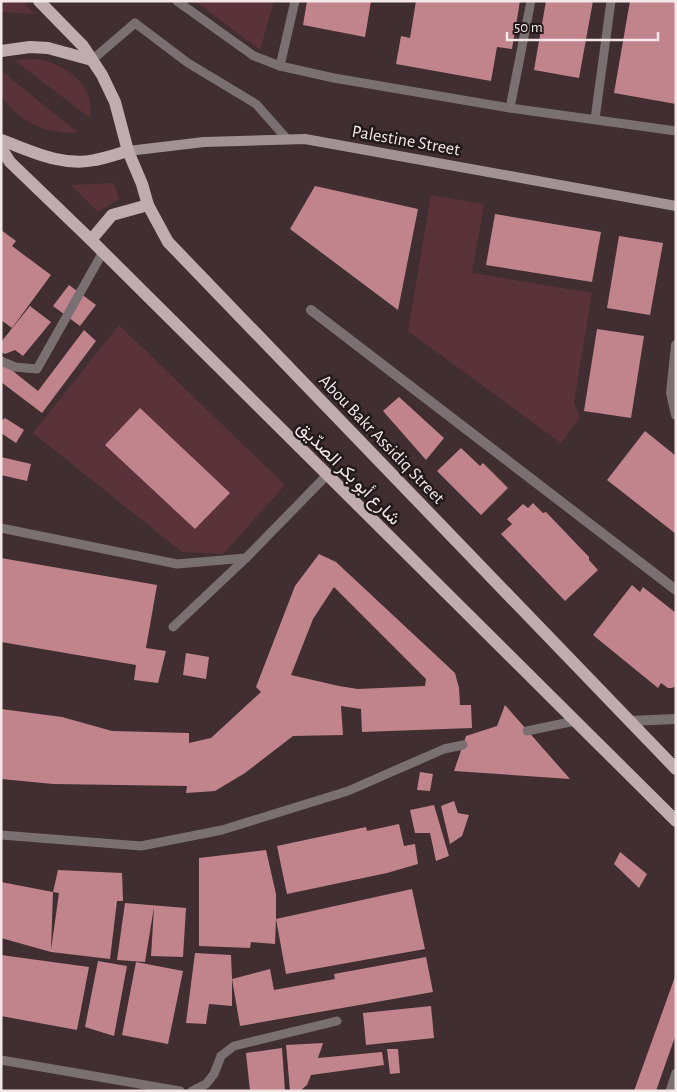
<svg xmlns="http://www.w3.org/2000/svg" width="677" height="1092" font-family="'Alegreya Sans',Vazirmatn,sans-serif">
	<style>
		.green { fill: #593339 }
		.building { fill: #c1848c; fill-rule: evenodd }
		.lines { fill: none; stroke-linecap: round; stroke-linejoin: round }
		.lane { stroke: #7a7071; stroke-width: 9 }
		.street { stroke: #7a7071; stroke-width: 10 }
		.secondary { stroke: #a19293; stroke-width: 10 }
		.primary { stroke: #c0acae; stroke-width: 12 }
		.labels { text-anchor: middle; stroke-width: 5; stroke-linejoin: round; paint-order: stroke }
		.street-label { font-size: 18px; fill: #f4e7e8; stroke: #21191a }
	</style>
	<rect width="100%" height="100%" fill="#402e30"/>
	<g class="green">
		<path d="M1,1H22L35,14L1,12Z"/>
		<path d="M195,1H274L260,50Z"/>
		<path d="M36,59C65,63 96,85 90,118L14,60Z"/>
		<path d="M2,71L77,132L75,133C43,133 20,122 1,96Z"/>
		<path d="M113,183L119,199L98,212L71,185Z"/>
		<path d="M431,195L484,204L472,273L592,293L574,403L580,417L561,443L408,331Z"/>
		<path d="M119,325L285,485L223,554L182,552L33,433Z"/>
	</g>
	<g class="building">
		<path d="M307,1H371L365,37L303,25Z"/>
		<path d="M416,1H520L512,49L497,47L491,81L396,64L401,36L410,38Z"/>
		<path d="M546,1H593L579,78L534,70Z"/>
		<path d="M630,1H676V104L614,93Z"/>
		<path d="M315,186L418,209L398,310L290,229Z"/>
		<path d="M495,214L601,232L592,282L486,265Z"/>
		<path d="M1,230L16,241L12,246L51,275L12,328L1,320Z"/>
		<path d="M619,236L663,243L650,315L607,308Z"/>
		<path d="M69,285L96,305L80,326L53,306Z"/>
		<path d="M30,306L51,322L23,356L15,350L5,354L1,352V342Z"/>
		<path d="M597,329L644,336L631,418L584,411Z"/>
		<path d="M84,330L96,341L42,413L1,382V368L4,364L38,391Z"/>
		<path d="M399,397L444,438L426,460L383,411Z"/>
		<path d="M140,408L230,493L195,529L105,445Z"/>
		<path d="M5,418L24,430L16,443L1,433V421Z"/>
		<path d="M645,431L676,456V534L607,480Z"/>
		<path d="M461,448L480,466L483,463L508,488L481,515L437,471Z"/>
		<path d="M1,457L31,464L27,481L1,475Z"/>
		<path d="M533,503L543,513L546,512L589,557V560L598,570L565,601L501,534L512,524L507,519L523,504L528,508Z"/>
		<path d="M319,554L336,562L455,673L459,688L460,705H471L472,728L362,732L361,709L341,706L343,735L293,736L245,773L215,791L186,793L187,786L53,784L1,779V709L62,717L112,731L189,733V743L211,738L261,692L256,687L295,586ZM334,587L426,679L425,686L358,689L339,686L291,675L313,619Z"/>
		<path d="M1,558L157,585L146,648L166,651L158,683L134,680L136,665L1,642Z"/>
		<path d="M632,585L640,592L643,587L676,613V686L672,688H668L661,683L658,688L593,635Z"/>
		<path d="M186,653L209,657L206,679L183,675Z"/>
		<path d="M505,705L570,779L454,771L466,736L497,726Z"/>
		<path d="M420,772L433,774L430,791L417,790Z"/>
		<path d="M454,801L458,813L469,815L462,836L450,844L441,806Z"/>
		<path d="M434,805L449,856L436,861L430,833H415L410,810Z"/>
		<path d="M399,824L404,846L415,844L418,864L387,873L287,894L277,846L366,827L367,831Z"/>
		<path d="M266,850L276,894V919L412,889L425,949L286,974L276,919L275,944L251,942L250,948L199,946V858Z"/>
		<path d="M620,852L647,874L639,888L614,864Z"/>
		<path d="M58,870L122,873L123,901H117L110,959L51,952L1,938V882L53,892L51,950L59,893L53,892Z"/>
		<path d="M125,903L186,908L183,957L151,956L154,907L145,962L117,960Z"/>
		<path d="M195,953L231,955L232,979L270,969L274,990L335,979L334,974L426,957L433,992L240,1026L232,979V1006L209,1004L206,1024L186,1023Z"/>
		<path d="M1,955L89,967L77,1030L1,1016Z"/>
		<path d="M98,961L127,966L114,1036L85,1027Z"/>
		<path d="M136,962L183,971L168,1044L122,1035Z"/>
		<path d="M676,974V1034L656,1091H634Z"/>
		<path d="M431,1006L434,1038L366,1045L363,1013Z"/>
		<path d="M323,1043L318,1058L382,1052L384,1065L311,1075L307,1085L300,1091H290L286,1045Z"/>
		<path d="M282,1048L285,1091H250L246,1053Z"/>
		<path d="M387,1049H398L400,1073L390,1074Z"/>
	</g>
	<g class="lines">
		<g class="lane">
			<path d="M177,1L254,56L280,66L334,78L510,108L676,131"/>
			<path d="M92,60L135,23L188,63L256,104L287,139"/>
			<path d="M280,66L295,1"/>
			<path d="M510,108L531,1"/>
			<path d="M595,119L611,1"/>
			<path d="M1,361L15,367L37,369L103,252"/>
			<path d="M1,528L177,564L246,558L327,475"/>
			<path d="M173,627L246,558"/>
			<path d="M527,731L575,721"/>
			<path d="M1,835L141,846L222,830L348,791L444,749L463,745"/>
			<path d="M1,1060L180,1091"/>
			<path d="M192,1091L206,1084L214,1074L221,1056L234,1046L337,1021"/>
			<path d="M670,1091L676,1073"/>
		</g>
		<g class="street">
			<path d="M311,310L676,590"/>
			<path d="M676,345L671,393L676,415"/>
			<path d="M629,721L676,719"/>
		</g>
		<path class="secondary" d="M128,151L204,142L305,139L676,206"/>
		<g class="primary">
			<path d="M39,1L83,46L102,75L115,102L128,151L142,184L148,205L168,242L676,769"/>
			<path d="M1,51L30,47L48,48L92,60"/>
			<path d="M1,140C31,151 62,167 95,160C106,158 117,154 128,151"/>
			<path d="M1,148L10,162L91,240L676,821"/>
			<path d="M91,240L112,215L148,205"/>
		</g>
	</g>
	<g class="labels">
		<g class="street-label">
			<text transform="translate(406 140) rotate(10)" y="6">Palestine Street</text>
			<text transform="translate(382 439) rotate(46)" y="6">Abou Bakr Assidiq Street</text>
			<text transform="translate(349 473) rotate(45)" y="6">شارع أبو بكر الصدّيق</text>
		</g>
	</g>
	<rect width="677" height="1092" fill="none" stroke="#f4e7e8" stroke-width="5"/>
	<path d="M507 32v8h151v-8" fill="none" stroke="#f4e7e8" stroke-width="2.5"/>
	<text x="514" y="32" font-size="15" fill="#f4e7e8" stroke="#21191a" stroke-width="4" paint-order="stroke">50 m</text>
</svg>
